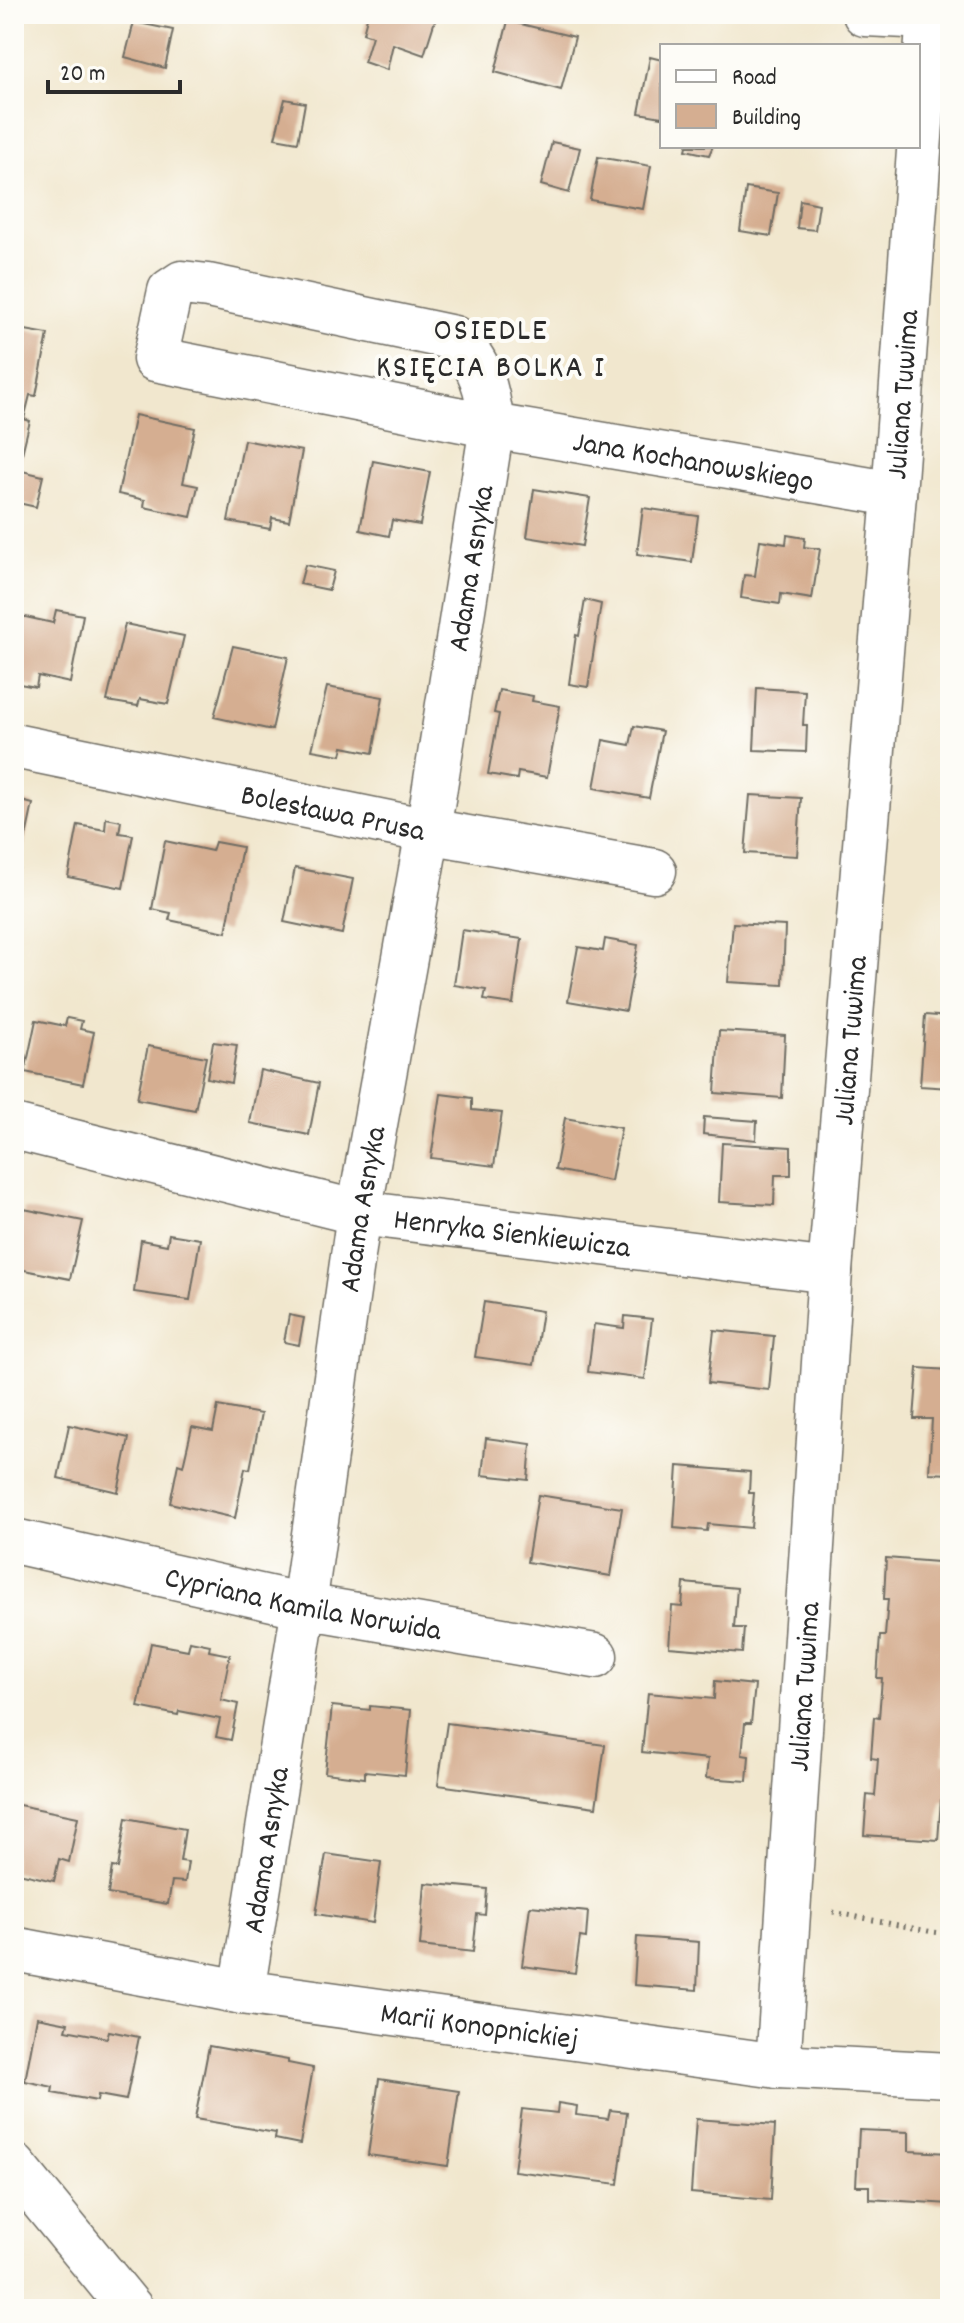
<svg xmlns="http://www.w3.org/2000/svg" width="964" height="2323" font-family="Dekko,sans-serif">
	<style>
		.building { fill: #d5ae91 }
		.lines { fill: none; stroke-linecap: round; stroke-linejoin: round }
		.minor-casing { stroke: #706d64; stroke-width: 47 }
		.path { stroke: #706d64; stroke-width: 5; stroke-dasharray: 2 6; stroke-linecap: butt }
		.minor { stroke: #fff; stroke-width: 44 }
		.labels { text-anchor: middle; stroke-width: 8; stroke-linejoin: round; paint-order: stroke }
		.street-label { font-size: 30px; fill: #2b2b2b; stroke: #fdfcf7 }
		.neighbourhood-label { font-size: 32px; letter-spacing: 2px; fill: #2b2b2b; stroke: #fdfcf7 }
	</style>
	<rect width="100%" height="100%" fill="#fdfcf7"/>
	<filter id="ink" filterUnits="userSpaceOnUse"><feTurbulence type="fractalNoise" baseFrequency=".0125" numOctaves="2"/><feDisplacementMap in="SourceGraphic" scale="16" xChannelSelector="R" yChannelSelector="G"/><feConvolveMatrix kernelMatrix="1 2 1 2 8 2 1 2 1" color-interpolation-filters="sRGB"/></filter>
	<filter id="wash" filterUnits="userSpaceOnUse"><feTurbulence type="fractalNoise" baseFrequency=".006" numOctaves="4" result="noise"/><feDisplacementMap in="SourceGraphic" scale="32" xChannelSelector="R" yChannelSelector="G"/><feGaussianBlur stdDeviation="1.8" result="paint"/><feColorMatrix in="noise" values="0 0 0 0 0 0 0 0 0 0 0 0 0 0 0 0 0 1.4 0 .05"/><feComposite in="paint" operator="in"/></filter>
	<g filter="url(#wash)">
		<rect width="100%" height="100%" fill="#f1e7ce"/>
		<g id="blocks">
			<g class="building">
				<path d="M260,14H292L290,22Z"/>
				<path d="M368,14H437L424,55L393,44L387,70L364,62L372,36L363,33Z"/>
				<path d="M508,21L575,37L561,90L495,72Z"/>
				<path d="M134,22L173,30L165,68L125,57Z"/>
				<path d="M650,57L662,60V117L639,113Z"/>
				<path d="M285,99L305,103L298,142L275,138Z"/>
				<path d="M552,142L580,148L569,193L541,185Z"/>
				<path d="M687,146H713L709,155L686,150Z"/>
				<path d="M598,157L651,166L643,209L590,200Z"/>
				<path d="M746,188L778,193L771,236L740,231Z"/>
				<path d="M800,200L819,204L815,230L797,228Z"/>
				<path d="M14,328L48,334L36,396L30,395L24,419L30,421L18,470L43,476L36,507L14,502Z"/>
				<path d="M135,415L195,428L183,483L198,486L191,517L144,507L145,500L118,494Z"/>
				<path d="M244,440L302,451L289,521L272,518L270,529L228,521Z"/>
				<path d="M373,461L430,472L420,525L392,520L389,536L360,530Z"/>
				<path d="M534,489L590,498L582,546L527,537Z"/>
				<path d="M643,508L698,516L692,562L637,554Z"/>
				<path d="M787,535L805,538L804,547L820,549L812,599L781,594L780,604L741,598L744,575L755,576L760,540L786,544Z"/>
				<path d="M305,565L334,571L329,590L300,584Z"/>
				<path d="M585,600L601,604L588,687L569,684L576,635L579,636Z"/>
				<path d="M56,610L83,615L70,683L38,676L36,687L14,683V652L21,616L53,623Z"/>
				<path d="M125,624L184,636L168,704L140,699L138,706L107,701Z"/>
				<path d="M233,646L288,657L272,730L214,717Z"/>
				<path d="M327,687L383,697L373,753L343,747L341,755L312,750Z"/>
				<path d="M757,688L805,691L803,725H807L806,752L754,750Z"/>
				<path d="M499,690L533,696L532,701L560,706L547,777L518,772L517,779L488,774L499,714L494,713Z"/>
				<path d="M634,726L662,731L649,798L594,788L603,740L630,745Z"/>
				<path d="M750,795L801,798L797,856L745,853Z"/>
				<path d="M14,799L33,804L19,869L14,868Z"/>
				<path d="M106,818L121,821L119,833L133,835L123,888L68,877L78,825L105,830Z"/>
				<path d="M165,841L212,851L215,842L242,847L226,932L169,920L171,913L152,909Z"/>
				<path d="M295,868L353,879L342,934L284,922Z"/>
				<path d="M733,923L785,926L783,985L728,982Z"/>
				<path d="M462,930L522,939L513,1004L484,1000L486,990L454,985Z"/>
				<path d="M605,939L638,945L626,1011L568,1001L578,947L603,951Z"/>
				<path d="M925,1015L950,1017V1088L920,1086Z"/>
				<path d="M67,1018L82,1021L80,1029L94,1032L83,1084L25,1072L36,1020L65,1026Z"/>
				<path d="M719,1031L785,1035L782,1098L715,1093Z"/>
				<path d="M213,1042L237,1045L231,1083L207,1078Z"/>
				<path d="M148,1046L206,1057L195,1110L137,1099Z"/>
				<path d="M260,1070L319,1083L309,1135L250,1123Z"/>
				<path d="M441,1094L472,1098V1110L502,1113L494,1166L431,1158Z"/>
				<path d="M704,1117L757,1121L756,1140L703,1134Z"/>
				<path d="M565,1118L621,1128L611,1181L555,1170Z"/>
				<path d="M722,1143L791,1147V1175H775L774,1205L719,1202Z"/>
				<path d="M24,1209L83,1221L70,1279L14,1268Z"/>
				<path d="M169,1234L200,1239L190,1300L134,1292L141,1240L167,1245Z"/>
				<path d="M484,1302L542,1311L534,1365L475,1357Z"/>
				<path d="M289,1315L304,1318L299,1345L284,1342Z"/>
				<path d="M625,1316L652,1319L645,1379L588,1372L594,1324L624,1328Z"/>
				<path d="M714,1330L774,1336L769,1390L708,1383Z"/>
				<path d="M918,1368L950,1370V1474L929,1473L932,1419H914Z"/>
				<path d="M218,1406L261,1414L250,1469L245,1468L235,1518L170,1503L178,1464L183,1466L192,1427L213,1431Z"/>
				<path d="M69,1425L129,1438L118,1492L58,1478Z"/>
				<path d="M486,1438L531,1444L528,1480L482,1475Z"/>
				<path d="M678,1466L750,1472L749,1493H754L751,1528L708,1524L707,1531L674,1528Z"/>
				<path d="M538,1495L622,1508L611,1576L527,1562Z"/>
				<path d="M886,1558L950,1563V1723H946L943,1763H950V1794L949,1801L941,1800L938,1840L864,1835L867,1795L875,1796L878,1759L871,1758L874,1717L879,1718L882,1678H877L880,1636H885L888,1599H884Z"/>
				<path d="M684,1583L737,1588L734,1628H744L742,1653L669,1647L672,1606L682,1607Z"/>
				<path d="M190,1641L210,1645L209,1651L230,1655L221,1700L238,1704L231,1740L216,1737L220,1719L179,1711L178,1715L138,1707L151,1643L188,1650Z"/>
				<path d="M715,1681L755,1685L751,1723H745L742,1755L749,1756L747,1781L706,1778L708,1759L642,1752L648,1693L714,1699Z"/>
				<path d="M332,1706L370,1710V1706L411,1710L405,1775L365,1771V1778L325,1773Z"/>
				<path d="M447,1723L605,1745L596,1807L438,1785Z"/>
				<path d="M14,1804L78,1817L69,1862L59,1859L54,1881L14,1872Z"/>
				<path d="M126,1818L185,1829L180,1861L188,1862L185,1882L172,1881L168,1904L108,1894L112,1867L118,1868Z"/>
				<path d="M326,1854L381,1862L373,1923L316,1914Z"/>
				<path d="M425,1883L487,1889L485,1915L477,1914L473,1952L420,1946Z"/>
				<path d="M530,1906L588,1912L586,1938L580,1937L575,1973L522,1966Z"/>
				<path d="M637,1937L699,1942L697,1990L634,1985Z"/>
				<path d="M37,2017L68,2023L66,2030L87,2034L107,2038L109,2031L139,2037L126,2100L98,2095L97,2101L52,2093L53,2087L25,2081Z"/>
				<path d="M209,2046L288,2060V2063L313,2068L300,2144L275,2139L276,2133L195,2119Z"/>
				<path d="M379,2079L459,2091L448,2166L368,2155Z"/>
				<path d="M558,2103L577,2106L576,2115L608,2119L610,2110L627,2112L618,2184L514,2171L522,2109L557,2113Z"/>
				<path d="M696,2119L775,2125L771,2200L691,2193Z"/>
				<path d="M859,2130L909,2132V2151L950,2153V2204L869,2199V2186H856Z"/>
			</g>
		</g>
	</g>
	<g filter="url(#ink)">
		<use href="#blocks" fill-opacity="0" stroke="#706d64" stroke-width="2"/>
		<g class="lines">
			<defs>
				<g id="minor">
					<path d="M865,14L950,18"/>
					<path id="s1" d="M14,746L428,831L654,871"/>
					<path id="s2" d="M14,1127L359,1213L830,1271"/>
					<path id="s3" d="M14,1541L304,1606L595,1656"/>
					<path id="s4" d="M14,1949L242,1992L778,2066L950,2075"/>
					<path id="s5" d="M242,1992L304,1606L359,1213L428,831L492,426C488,392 481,361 454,338L208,286L182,283L170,291L155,359L492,426L894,494"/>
					<path id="s6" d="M778,2066L830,1271L894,494L929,14"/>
					<path d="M14,2166L131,2309"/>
				</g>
			</defs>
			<use href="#minor" class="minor-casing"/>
			<path class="path" d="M833,1912L933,1932L950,1934"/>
			<use href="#minor" class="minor"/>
		</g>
	</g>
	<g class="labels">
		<g class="street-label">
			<text dy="10" stroke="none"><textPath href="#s6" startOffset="1676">Juliana Tuwima</textPath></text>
			<text dy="10" stroke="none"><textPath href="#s5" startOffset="2594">Jana Kochanowskiego</textPath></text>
			<text dy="10" stroke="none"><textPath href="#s5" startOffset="1442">Adama Asnyka</textPath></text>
			<text dy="10" stroke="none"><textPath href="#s1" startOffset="326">Bolesława Prusa</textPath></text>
			<text dy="10" stroke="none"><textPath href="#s6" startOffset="1028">Juliana Tuwima</textPath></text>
			<text dy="10" stroke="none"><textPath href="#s5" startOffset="792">Adama Asnyka</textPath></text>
			<text dy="10" stroke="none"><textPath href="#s2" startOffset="510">Henryka Sienkiewicza</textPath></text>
			<text dy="10" stroke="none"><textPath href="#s3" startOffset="296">Cypriana Kamila Norwida</textPath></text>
			<text dy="10" stroke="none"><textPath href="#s6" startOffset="380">Juliana Tuwima</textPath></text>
			<text dy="10" stroke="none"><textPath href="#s5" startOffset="144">Adama Asnyka</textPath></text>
			<text dy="10" stroke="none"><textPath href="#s4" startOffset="472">Marii Konopnickiej</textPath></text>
		</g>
		<g class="neighbourhood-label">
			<text x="491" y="339">OSIEDLE<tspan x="491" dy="37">KSIĘCIA BOLKA I</tspan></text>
		</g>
	</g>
	<rect width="964" height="2323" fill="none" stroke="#fdfcf7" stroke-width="48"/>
	<rect x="660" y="44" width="260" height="104" fill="#fdfcf7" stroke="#a9a8a5" stroke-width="2"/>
	<rect x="676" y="70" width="40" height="12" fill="#ffffff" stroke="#a9a8a5" stroke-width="2"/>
	<text x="732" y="84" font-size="24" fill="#2b2b2b">Road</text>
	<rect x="676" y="104" width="40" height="24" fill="#d5ae91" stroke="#a9a8a5" stroke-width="2"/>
	<text x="732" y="124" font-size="24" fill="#2b2b2b">Building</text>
	<path d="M48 80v12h132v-12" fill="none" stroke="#2b2b2b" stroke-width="4"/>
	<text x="60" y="80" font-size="24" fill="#2b2b2b" stroke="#fdfcf7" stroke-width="6" paint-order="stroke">20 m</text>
</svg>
